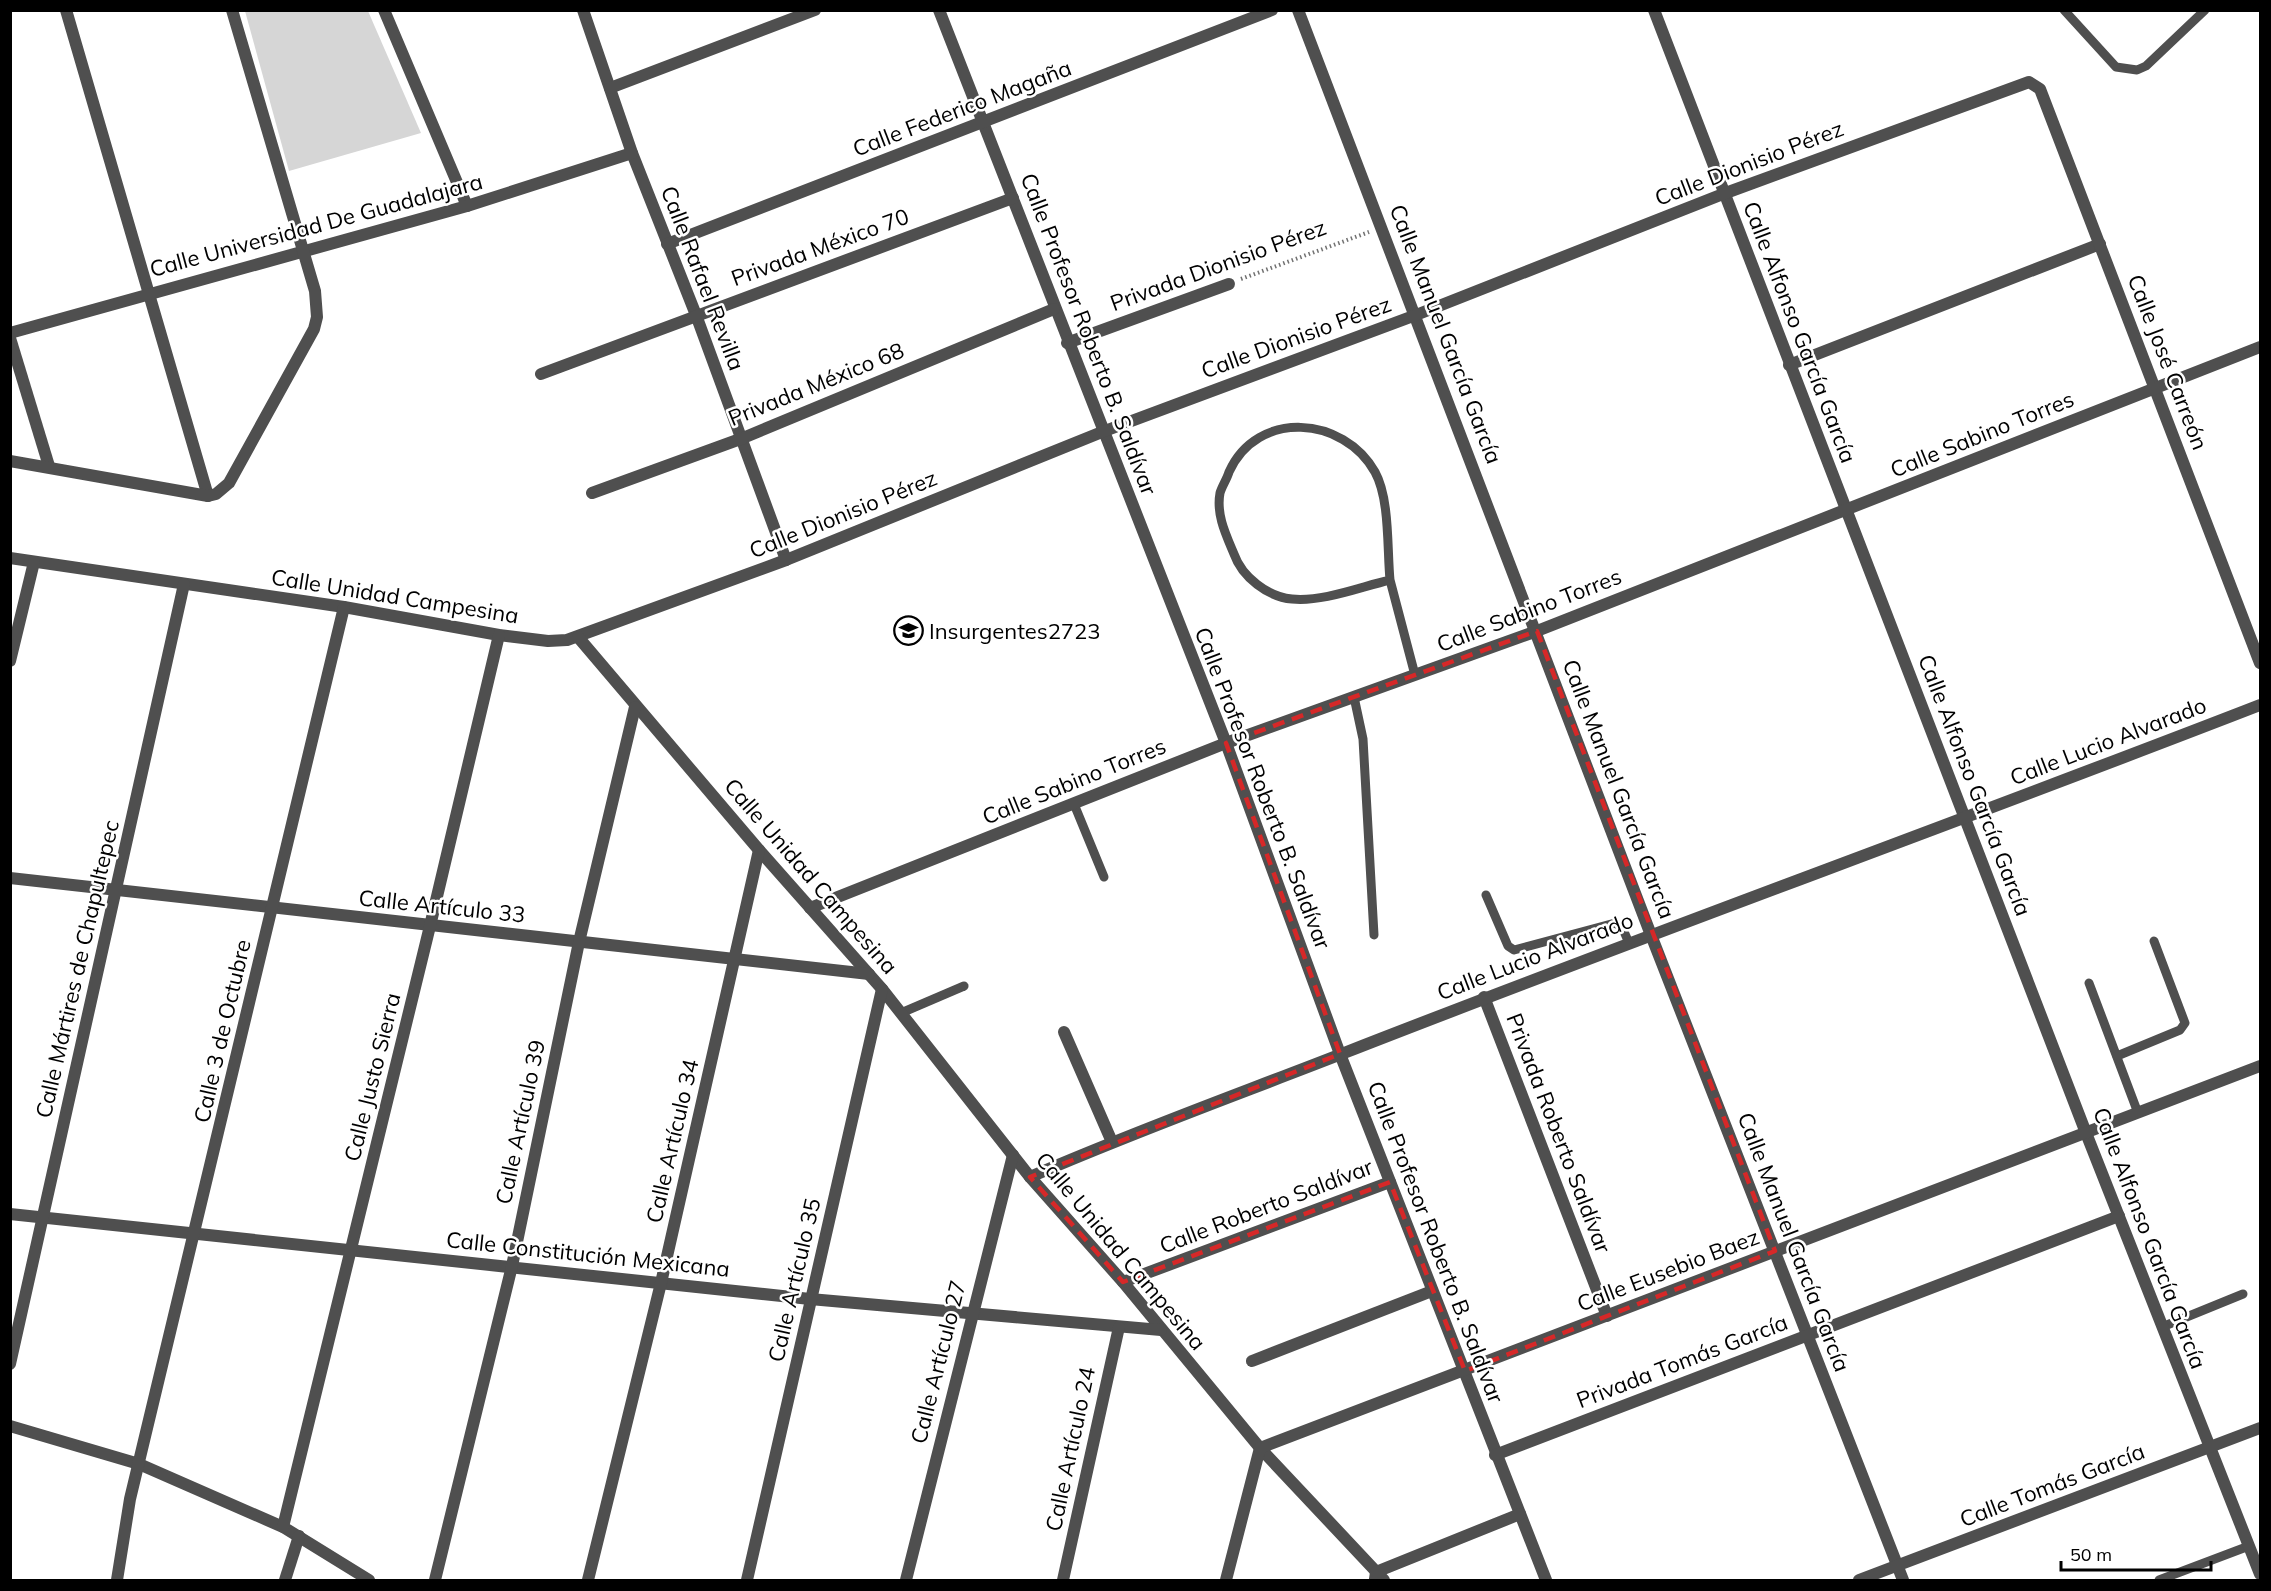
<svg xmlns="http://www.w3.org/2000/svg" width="2271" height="1591" font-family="Mulish,sans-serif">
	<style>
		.green { fill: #d6d6d6 }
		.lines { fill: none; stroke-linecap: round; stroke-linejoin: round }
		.path { stroke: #717171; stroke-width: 4; stroke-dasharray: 1.5 3; stroke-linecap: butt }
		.lane { stroke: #4f4f4f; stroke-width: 9 }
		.street { stroke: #4f4f4f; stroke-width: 12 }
		.marked { fill: none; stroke: #d62828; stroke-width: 4.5; stroke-dasharray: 12 8; stroke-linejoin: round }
		.labels { text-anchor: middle; stroke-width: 5; stroke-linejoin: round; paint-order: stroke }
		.street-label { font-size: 22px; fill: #000; stroke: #fff }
		.poi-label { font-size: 22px; fill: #000; stroke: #fff; text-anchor: start }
	</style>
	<rect width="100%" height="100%" fill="#fff"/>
	<path class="green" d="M245,11H368L421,133L289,171Z"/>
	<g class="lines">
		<path class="path" d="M1241,279L1369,232"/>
		<g class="lane">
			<path d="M2064,10L2116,67L2137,70L2146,66L2205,10"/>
			<path d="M1390,580C1387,549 1390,499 1375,472C1344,416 1257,409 1229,472C1227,479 1222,486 1220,493C1216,515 1226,535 1234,554C1242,577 1268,597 1292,599C1323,602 1360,587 1390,580L1415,675"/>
			<path d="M1354,697L1363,739L1374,935"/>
			<path d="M1074,804L1104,877"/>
			<path d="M1486,895L1508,946L1514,950L1615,923L1622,927L1629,943"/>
			<path d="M2089,983L2138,1113"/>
			<path d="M901,1013L964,986"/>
			<path d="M2117,1056L2180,1030L2185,1023L2154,941"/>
			<path d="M2162,1327L2243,1294"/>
			<path d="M2159,1580L2249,1546"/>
		</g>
		<g class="street">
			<path d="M66,10L208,496"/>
			<path d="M384,10L467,206"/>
			<path d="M583,10L632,153L696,315L786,560"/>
			<path d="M939,10L1226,743L1340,1054L1546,1580"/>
			<path d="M1298,10L1651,935L1903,1580"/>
			<path d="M1654,10L2086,1133L2260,1574"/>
			<path d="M610,88L815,10"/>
			<path d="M667,244L1272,10"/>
			<path d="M10,333L467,206L632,153"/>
			<path d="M10,338L49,466"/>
			<path d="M1067,343L1229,284"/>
			<path d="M1789,365L2100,244"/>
			<path d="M541,374L1013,198"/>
			<path d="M10,461L208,496L216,494L229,483L314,329L317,317L315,291L232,10"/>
			<path d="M592,493L743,438L1054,309"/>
			<path d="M10,558L344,607L499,635L548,641L567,640L786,560L1102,432L1416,315L1723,194L2029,82L2040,89L2260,663"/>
			<path d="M578,637L759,850L882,989L1030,1177L1123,1282L1260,1448L1384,1580"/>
			<path d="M10,661L34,562"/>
			<path d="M10,878L869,974"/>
			<path d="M810,908L1226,743L1537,631L2260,347"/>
			<path d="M1484,997L1607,1316"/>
			<path d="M1064,1032L1112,1142"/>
			<path d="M1030,1177C1133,1132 1239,1094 1344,1053C1648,934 1956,823 2260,705"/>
			<path d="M10,1214L810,1299L1161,1330"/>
			<path d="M1123,1282L1390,1182"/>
			<path d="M1252,1361L1432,1291"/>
			<path d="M10,1364L184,584"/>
			<path d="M10,1426L139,1464L283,1527L369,1580"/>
			<path d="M1495,1455L2119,1216"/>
			<path d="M283,1527L430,926L499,635"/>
			<path d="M1375,1579L1376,1572L1520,1514"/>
			<path d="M117,1580L130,1499L344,607"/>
			<path d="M285,1580L299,1536"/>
			<path d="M435,1580L512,1266L579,942L635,707"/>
			<path d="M588,1580L661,1283L759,850"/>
			<path d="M747,1580L882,989"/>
			<path d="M906,1580L1013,1155"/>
			<path d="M1063,1580L1119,1327"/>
			<path d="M1226,1580L1260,1448L2260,1066"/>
			<path d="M1859,1580L2260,1428"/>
		</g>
	</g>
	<path class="marked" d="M1537,631L1775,1251L1465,1371L1390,1182L1123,1282L1030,1177L1340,1054L1226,743Z"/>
	<defs>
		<symbol id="school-ring" viewBox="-11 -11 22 22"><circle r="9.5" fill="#fff" stroke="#000" stroke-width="1.5"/><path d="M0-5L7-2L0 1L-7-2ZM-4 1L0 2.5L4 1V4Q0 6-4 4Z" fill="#000"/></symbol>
	</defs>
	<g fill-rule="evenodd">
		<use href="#school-ring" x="892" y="614" width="33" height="33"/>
	</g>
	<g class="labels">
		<g class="street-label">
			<text transform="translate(962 108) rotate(-21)" y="8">Calle Federico Magaña</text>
			<text transform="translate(1749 163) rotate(-21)" y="8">Calle Dionisio Pérez</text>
			<text transform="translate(316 225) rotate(-15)" y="8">Calle Universidad De Guadalajara</text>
			<text transform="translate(820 247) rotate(-20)" y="8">Privada México 70</text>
			<text transform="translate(1218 265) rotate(-20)" y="8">Privada Dionisio Pérez</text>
			<text transform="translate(703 278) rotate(69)" y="8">Calle Rafael Revilla</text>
			<text transform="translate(1800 332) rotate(69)" y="8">Calle Alfonso García García</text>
			<text transform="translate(1089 334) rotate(69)" y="8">Calle Profesor Roberto B. Saldívar</text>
			<text transform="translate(1446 334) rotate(69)" y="8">Calle Manuel García García</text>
			<text transform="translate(1296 337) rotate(-20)" y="8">Calle Dionisio Pérez</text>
			<text transform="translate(2168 362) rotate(69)" y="8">Calle José Carreón</text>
			<text transform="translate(816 384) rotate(-22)" y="8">Privada México 68</text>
			<text transform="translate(1982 434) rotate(-22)" y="8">Calle Sabino Torres</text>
			<text transform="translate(843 514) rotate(-22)" y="8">Calle Dionisio Pérez</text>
			<text transform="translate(395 596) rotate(9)" y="8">Calle Unidad Campesina</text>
			<text transform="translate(1529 610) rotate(-21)" y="8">Calle Sabino Torres</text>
			<text transform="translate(2108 741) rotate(-21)" y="8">Calle Lucio Alvarado</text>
			<text transform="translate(1074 781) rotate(-22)" y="8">Calle Sabino Torres</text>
			<text transform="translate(1975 785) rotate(69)" y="8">Calle Alfonso García García</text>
			<text transform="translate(1263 788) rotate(69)" y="8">Calle Profesor Roberto B. Saldívar</text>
			<text transform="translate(1619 789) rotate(69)" y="8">Calle Manuel García García</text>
			<text transform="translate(811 876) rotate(49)" y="8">Calle Unidad Campesina</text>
			<text transform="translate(442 906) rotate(6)" y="8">Calle Artículo 33</text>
			<text transform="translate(1535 956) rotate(-21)" y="8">Calle Lucio Alvarado</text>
			<text transform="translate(77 969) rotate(-77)" y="8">Calle Mártires de Chapultepec</text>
			<text transform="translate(222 1031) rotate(-77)" y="8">Calle 3 de Octubre</text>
			<text transform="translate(372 1077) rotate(-76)" y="8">Calle Justo Sierra</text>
			<text transform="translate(520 1122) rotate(-78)" y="8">Calle Artículo 39</text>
			<text transform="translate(1559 1133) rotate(69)" y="8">Privada Roberto Saldívar</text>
			<text transform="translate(672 1141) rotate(-77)" y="8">Calle Artículo 34</text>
			<text transform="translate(1266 1206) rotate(-21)" y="8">Calle Roberto Saldívar</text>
			<text transform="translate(2150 1238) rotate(69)" y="8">Calle Alfonso García García</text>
			<text transform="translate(1436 1242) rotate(69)" y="8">Calle Profesor Roberto B. Saldívar</text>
			<text transform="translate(1794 1242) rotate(69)" y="8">Calle Manuel García García</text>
			<text transform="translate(1121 1251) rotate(50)" y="8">Calle Unidad Campesina</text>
			<text transform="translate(588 1254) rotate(6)" y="8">Calle Constitución Mexicana</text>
			<text transform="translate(1668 1270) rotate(-21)" y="8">Calle Eusebio Baez</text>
			<text transform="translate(794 1280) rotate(-77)" y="8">Calle Artículo 35</text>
			<text transform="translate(1682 1361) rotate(-21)" y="8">Privada Tomás García</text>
			<text transform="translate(938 1362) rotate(-76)" y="8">Calle Artículo 27</text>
			<text transform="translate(1070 1449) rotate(-78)" y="8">Calle Artículo 24</text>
			<text transform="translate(2052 1485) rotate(-21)" y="8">Calle Tomás García</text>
		</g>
		<g class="poi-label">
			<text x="929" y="639">Insurgentes2723</text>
		</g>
	</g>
	<rect width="2271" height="1591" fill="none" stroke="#000000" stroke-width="24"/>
	<path d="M2061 1561v9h150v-9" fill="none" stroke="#000000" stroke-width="3"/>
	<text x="2070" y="1561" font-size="18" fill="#000000" stroke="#ffffff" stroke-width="4.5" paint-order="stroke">50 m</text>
</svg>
